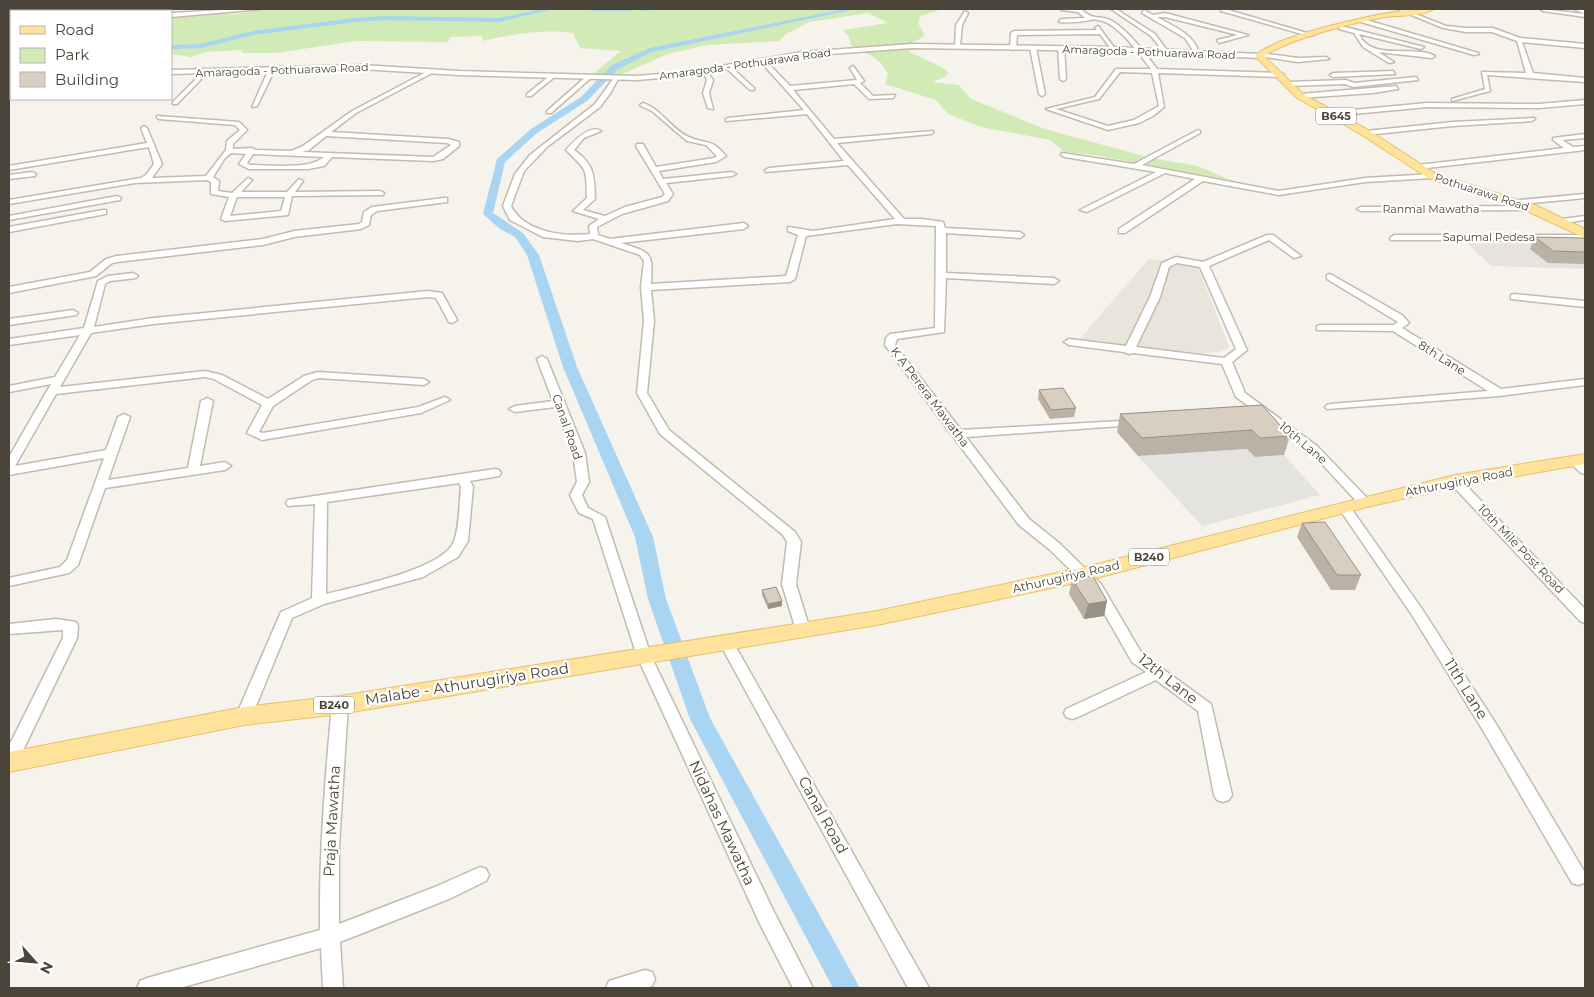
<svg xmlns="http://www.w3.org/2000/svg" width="1594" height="997" font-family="Montserrat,sans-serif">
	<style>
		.residential { fill: #eae5da }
		.industrial { fill: #e6e2dd }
		.green { fill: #d2eab5 }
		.parking { fill: #e5e3e0 }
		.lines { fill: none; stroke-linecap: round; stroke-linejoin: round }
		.canal { fill: #a9d4f2; fill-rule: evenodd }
		.minor-casing { stroke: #c2bbae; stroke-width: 3 }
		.tertiary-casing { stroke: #c2bbae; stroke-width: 3 }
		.primary-casing { stroke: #e6c16a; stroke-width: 2 }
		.minor { fill: #fff; fill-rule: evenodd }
		.tertiary { fill: #fff; fill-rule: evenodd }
		.primary { fill: #ffe39c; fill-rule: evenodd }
		.wall { fill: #bab2a6 }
		.shaded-wall { fill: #979187 }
		.building { fill: #d8cfc1; stroke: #979187 }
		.labels { text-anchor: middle; stroke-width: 4.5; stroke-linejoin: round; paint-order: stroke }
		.far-street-label { font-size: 11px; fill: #4b4439; stroke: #fff }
		.shield { fill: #fff; stroke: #817c74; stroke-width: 1 }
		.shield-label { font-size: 11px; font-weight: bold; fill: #4b4439 }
		.street-label { font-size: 12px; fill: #4b4439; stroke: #fff }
		.near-street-label { font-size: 15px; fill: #4b4439; stroke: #fff }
	</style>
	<rect width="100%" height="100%" fill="#f6f3ec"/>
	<path class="residential" d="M1149,259L1197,265L1229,347L1219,352L1202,353L1077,342Z"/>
	<path class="industrial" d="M1466,242L1585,244V269L1491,266Z"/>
	<path class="green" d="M268,9H943L921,16L918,23L925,36L910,44V52C923,60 937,62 948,72L947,76L932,82L959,85L971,99L1045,129L1151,158L1198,166L1230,180L1094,155L1065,152L1050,140L981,127L948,114L936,100L885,84L888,74L881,63L870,55L851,46L849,37L843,30L888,23L868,13L809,22L786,34L779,41L707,45L668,54L620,75L593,74L621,51L580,48L573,33C541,29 513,34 483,41L482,36L451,37L447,42L356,41L276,53H243L241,50L206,52L191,57L171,54V17L243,13Z"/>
	<path class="parking" d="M1247,449L1255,457L1284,455L1320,495L1202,526L1138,456Z"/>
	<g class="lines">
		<g class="canal">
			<path d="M543,9H554L499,22L385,20L355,22L253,35L201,48L171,49V45L201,44L253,31L355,18L385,16L499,18Z"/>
			<path d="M589,9H633L630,11H592Z"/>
			<path d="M640,9H671L643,11Z"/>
			<path d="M844,9H856L652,52L618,69L587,101L537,133L505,162L493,213L523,233L539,255L577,367L653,537L666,599L710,718L860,988H833L690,719L648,599L635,537L563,367L527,255L515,237L500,229L483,214L497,159L531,129L581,97L612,65L650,48Z"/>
			<rect x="9" y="53" width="2" height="4"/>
		</g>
		<defs>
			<g id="minor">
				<path d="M240,9H261L171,17V13Z"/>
				<path d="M1063,9H1081C1094,22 1100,14 1112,21C1131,33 1144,52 1157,69L1281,73L1284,75L1281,77L1158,73L1164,107L1153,116L1139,123L1108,130L1046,109L1095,97L1116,69H1151C1138,53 1114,15 1090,20C1080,22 1070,23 1059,22L1061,19L1085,18L1078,12L1061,10ZM1120,72L1152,73L1159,106L1134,120L1108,126L1056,109L1099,99Z"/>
				<path d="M1111,9H1116L1155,34L1168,52H1164L1151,36Z"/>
				<path d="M1221,9H1225L1314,35L1309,36L1221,11Z"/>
				<path d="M1397,9H1403L1446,26L1466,28H1493L1520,38L1585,44V48L1522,42L1533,73L1585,78V82L1487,75L1490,91L1452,101V99L1485,89L1482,72L1526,73L1517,41L1492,32H1466L1443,28Z"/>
				<path d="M1540,9L1585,14V17L1543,11Z"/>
				<path d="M1144,10L1153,15L1165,13L1248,35L1219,43L1217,40L1238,35L1165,17H1157C1174,27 1193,33 1199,53L1196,55L1185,38L1142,13Z"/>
				<path d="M965,11L968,13L962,25L960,46L955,47L956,25Z"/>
				<path d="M1363,19L1478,53L1479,54L1474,55L1361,22Z"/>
				<path d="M1098,26L1116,50H1112L1100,34L1017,35L1016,48L1013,50L1010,48L1011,33L1014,31L1097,30L1095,28Z"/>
				<path d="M1341,26L1424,47L1421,49L1359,34C1371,62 1413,44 1435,56L1432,58L1378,52L1394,62L1389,63L1363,47L1354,33L1339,29Z"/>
				<rect x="9" y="29" width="2" height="4"/>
				<path d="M1033,46L1036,48L1045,94L1042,96L1039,94L1030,48Z"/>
				<path d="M1061,46L1064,48L1066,79L1063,81L1060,79L1058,48Z"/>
				<path d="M1261,53L1298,58L1326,57L1329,59L1298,62L1259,56Z"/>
				<path d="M760,59H764L790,86L857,80L850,68L853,66L864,81L860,83L873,96L895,95L893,98L869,99L854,84L793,90L834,139L933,131V133L931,134L837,143L904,219H922L943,222L945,228L1020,232L1024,235L1020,238L946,233V273L1054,278L1059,281L1054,284L946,278L944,332L897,339L895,345L961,430L1138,420L1140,422L1134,425L966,437L1029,519L1059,543L1101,584L1142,654L1211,704L1232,795L1229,800L1223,802L1217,800L1214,795L1198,711L1156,680L1078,717L1072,719L1066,717L1064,713L1066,709L1146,672L1132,662L1091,590L1049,549L1019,525L885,345L886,338L890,334L935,328L936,226L897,224L806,236L795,279L790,282L651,290L654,321L647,393L669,430L795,532L801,542L796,584L810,630L808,634H798L796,630L782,584L787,542L783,535L660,434L637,393L644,321L641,287L644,261L640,255L593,239L578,241L543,237L510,220L503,206L515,174L530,155L595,104L616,75L619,77L611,92L600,107L547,147L524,171L511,206C524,232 563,237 590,234L589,226L599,219L573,211L587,198C586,167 588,172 566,150C574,141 590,124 601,131L584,138L574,150C595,165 594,175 595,199L583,210L605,216L625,207L662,197L665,194L636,146L637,144H643L656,167L714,158L717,156L706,145L687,141L652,111L641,106L640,105L643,103C663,110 672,131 691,138C710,145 710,138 726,156L716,162L659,171L663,179L732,172L736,174L732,176L666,183L673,194L668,201L622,214L597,227L598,235L610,239L744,223L748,226L744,229L621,243C651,253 653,251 651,284L786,276L798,235L788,231V227L813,231L895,219L848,165L766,172L765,170L769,168L844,161L807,114L726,121V119L728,118L804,110L760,61Z"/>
				<path d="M726,66H730L754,88V90H750L726,68Z"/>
				<path d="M272,67L275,69L257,106L252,107L269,69Z"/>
				<path d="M430,70L432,73L356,113L331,132L448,139L459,142V146L443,159L433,161L332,157L324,166L308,169H249L239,164L246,154L231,153L225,158L213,177L219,181L218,191L232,193L248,178L252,180L241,192H287L299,179L303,181L295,192L380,191L384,193L383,195L292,196L288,215L225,221L221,219L229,197L211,194V182L207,180L135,183L9,204V200L141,178L146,175L154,164L149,147L9,170V166L147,143L141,128L144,126L147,128L162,164L152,178L206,176L226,150L227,141L240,130L235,125L159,119L157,118V116L239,122L247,130L233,144V149L252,148L256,150L291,151L303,146L352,111ZM326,136L447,143L451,145L433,157L302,152L309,150ZM253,154L324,157C310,170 270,165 250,165L247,163ZM237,197H285L281,211L230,216Z"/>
				<path d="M702,70H706L713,80L709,93L713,109L708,108L703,93L707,80Z"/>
				<path d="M204,71L206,74L177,104H173V102Z"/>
				<path d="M1393,71L1395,74L1333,77L1330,75L1333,73Z"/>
				<path d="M552,74L557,75L531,96H527V94Z"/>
				<path d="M588,75L593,76L551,113H547V111Z"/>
				<path d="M1416,77L1418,80L1353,87L1345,84L1289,86L1286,84L1289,82L1346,80L1354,83Z"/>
				<path d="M1396,86L1398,89L1373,93L1300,98L1297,96L1300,94Z"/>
				<path d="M1585,100V104L1539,108L1427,107L1332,116L1329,114L1332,112L1427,103L1539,104Z"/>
				<path d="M1534,118L1535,119L1532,121L1453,126L1366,135L1363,133L1366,131L1453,122Z"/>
				<path d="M1198,130L1200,131V133L1142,165L1279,191L1365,178L1432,174L1436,176L1432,178L1365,182L1279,195L1203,181L1125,233H1119V229L1195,179L1165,173L1087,212L1080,210L1156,172L1065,157L1061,155L1062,153L1134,164Z"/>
				<path d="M1585,134V138L1562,140L1573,147L1585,146V150L1418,169L1414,167L1418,165L1564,148L1553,140V138Z"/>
				<path d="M32,172L36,174L35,176L9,179V175Z"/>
				<path d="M1585,194V198L1520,204L1516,202L1520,200Z"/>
				<path d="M117,196L121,198L120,200L9,220V216Z"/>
				<path d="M444,198H447V202L377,211L371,215L369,225L361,229L294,237L263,245L117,262L112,263L96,276L9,293V287L90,272L106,259L117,256L263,239L294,231L359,224L362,222L364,212L372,207Z"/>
				<path d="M1531,206L1535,208L1534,210L1361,211L1357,209L1361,207Z"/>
				<path d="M103,210H106V214L9,232V227Z"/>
				<path d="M1585,216V220L1562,223L1558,221L1562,219Z"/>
				<path d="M1267,235H1273L1301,256L1294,258L1269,240L1209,266L1247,350L1232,362L1245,393L1317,446L1368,499L1370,502L1368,505H1360L1309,450L1236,397L1222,364L1133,353L1129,354L1124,352L1069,345L1064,342L1069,339L1126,346L1150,297L1162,263L1176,257L1203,262ZM1177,263L1200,267L1236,349L1224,358L1136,347L1160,297L1169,267Z"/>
				<path d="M1394,235H1585V240H1391L1390,238Z"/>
				<path d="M133,273L138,276L136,278L110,281L105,284L94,327L153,318L428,291L442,293L457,320L452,323L449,322L436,298L428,297L153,324L91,333L60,387L205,371L222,375L268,399L304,376L318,372L424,379L429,382L424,385L319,378L312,380L273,406L259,432L263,433L418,407L445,397L450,400L421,413L262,440L247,433L262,405L214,379L205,377L56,394L15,466L106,450L118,417L124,414L130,417L108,480L188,468L201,401L207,398L213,401L200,466L225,462L231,466L225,470L105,488L78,565L69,573L9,586V578L60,567L67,560L104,458L9,475V457L51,384L9,392V386L55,377L80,335L9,345V339L84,328L98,281L108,276Z"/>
				<path d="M1330,274L1402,315L1409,323L1402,328L1501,389L1585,379V385L1499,396L1327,409L1325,407L1327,405L1331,404L1488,391L1393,331L1317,330V326L1320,325H1393L1398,322L1327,279V275Z"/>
				<path d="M1514,294L1585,301V307L1511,299V295Z"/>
				<path d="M73,310L78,313L76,315L9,325V319Z"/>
				<path d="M542,356L547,359L585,453L589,482L582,495L588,508L605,517L651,656L774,912L813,988H793L760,924L637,656L593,519L579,513L570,495L577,482L573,453L555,407L515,412L509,409L515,406L553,401L537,359Z"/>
				<path d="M1574,457L1585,464V474L1581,473L1568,461Z"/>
				<path d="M495,469L499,470L501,473L499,476L470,481L473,487L468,541L458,557L423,577L324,604L292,618L252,716L250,720L244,722L238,720L236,716L281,612L312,598L315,504L288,506L286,503L288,500ZM459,483L461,487C459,504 460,525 454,541C445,569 354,587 326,594L327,502Z"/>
				<path d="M1455,477L1459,478L1585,609V623L1580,621L1451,484L1449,481Z"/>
				<path d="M1344,503L1348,504L1422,609L1496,724L1584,871V883L1578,885L1572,883L1484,732L1412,615L1338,507Z"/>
				<path d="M56,619L76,622L78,626L77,638L15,767L9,769V746L63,638V630L9,634V624Z"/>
				<path d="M726,637L731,638L733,642L929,988H908L719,642L721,638Z"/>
				<path d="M340,699L346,701L348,705L339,846V924L435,887L480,867L486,869L489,875L486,881L449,899L340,942L343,988H323L321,948L180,988H137L140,981L147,978L320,930C319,855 325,780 332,705L334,701Z"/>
				<path d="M645,970L652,972L655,979L652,986L646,988H606L609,981Z"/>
			</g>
			<g id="tertiary">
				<path d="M1575,9L1585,10V14L1576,10Z"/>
				<path d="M912,44L1114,47L1259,54L1262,56L1259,58L1114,51L912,48L802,56L687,76L636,80L459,75L361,69L171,74V70L361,65L459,71L636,76L687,72L802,52Z"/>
				<rect x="9" y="70" width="2" height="4"/>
			</g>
			<g id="primary">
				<path d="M1414,9H1434C1422,17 1399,15 1385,17C1352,23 1292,38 1264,56L1303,94L1370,131L1436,174L1535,205L1585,229V238L1527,211L1428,178L1362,135L1297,98L1255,56C1277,34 1381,13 1414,9Z"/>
				<path d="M1585,454V464L1455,487L1367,507L1085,581L877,625L340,714L244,725L9,772V752L244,707L340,696L877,611L1085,567L1455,475Z"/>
			</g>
		</defs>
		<use href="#minor" class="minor-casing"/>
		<use href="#tertiary" class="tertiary-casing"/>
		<use href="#primary" class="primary-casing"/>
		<use href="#minor" class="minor"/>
		<use href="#tertiary" class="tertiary"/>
		<use href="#primary" class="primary"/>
	</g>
	<g class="wall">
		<path d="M1535,237L1585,239V264L1548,263L1530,249Z"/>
		<path d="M1039,390L1076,408L1074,417L1050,419L1038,399Z"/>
		<path d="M1262,405L1290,436L1284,455L1255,457L1247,449L1138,456L1117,432L1120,414Z"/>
		<path d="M1302,523L1361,575L1355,590H1331L1297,537Z"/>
		<path d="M1072,579L1107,601L1104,616L1084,619L1069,594Z"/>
		<path d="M762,590L782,606L768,609L762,595Z"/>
	</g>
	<g class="shaded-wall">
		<path d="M782,601V606L768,609V604Z"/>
		<path d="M1107,601L1104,616L1084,619L1088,604Z"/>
	</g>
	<g class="building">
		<path d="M1535,237L1583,238L1585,239V252L1553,251Z"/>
		<path d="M1063,388L1076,408L1051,410L1039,390Z"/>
		<path d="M1262,405L1290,436L1260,438L1252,430L1142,438L1120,414Z"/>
		<path d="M1325,522L1361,575H1337L1302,523Z"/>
		<path d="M1093,576L1107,601L1088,604L1072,579Z"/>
		<path d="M776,587L782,601L768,604L762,590Z"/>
	</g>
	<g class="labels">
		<g class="far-street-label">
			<text transform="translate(1149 52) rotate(2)" y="4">Amaragoda - Pothuarawa Road</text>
			<text transform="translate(745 64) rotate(-8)" y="4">Amaragoda - Pothuarawa Road</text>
			<text transform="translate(282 70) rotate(-2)" y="4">Amaragoda - Pothuarawa Road</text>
			<text transform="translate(1482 192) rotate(18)" y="4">Pothuarawa Road</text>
			<text x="1431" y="213">Ranmal Mawatha</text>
			<text x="1489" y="241">Sapumal Pedesa</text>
		</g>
		<g class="shield">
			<rect x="1316" y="107.5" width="40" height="17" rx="4"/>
			<rect x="1129" y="548.5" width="40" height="17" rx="4"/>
			<rect x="314" y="696.5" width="40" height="17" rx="4"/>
		</g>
		<g class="shield-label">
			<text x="1336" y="120">B645</text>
			<text x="1149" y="561">B240</text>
			<text x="334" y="709">B240</text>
		</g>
		<g class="street-label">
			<text transform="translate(1442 358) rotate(32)" y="4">8th Lane</text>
			<text transform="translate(930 397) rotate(53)" y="4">K A Perera Mawatha</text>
			<text transform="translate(567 427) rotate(71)" y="4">Canal Road</text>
			<text transform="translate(1303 443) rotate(40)" y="4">10th Lane</text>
			<text transform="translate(1459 482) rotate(-11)" y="4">Athurugiriya Road</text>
			<text transform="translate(1521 549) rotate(46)" y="4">10th Mile Post Road</text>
			<text transform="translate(1066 577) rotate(-13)" y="4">Athurugiriya Road</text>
		</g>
		<g class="near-street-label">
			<text transform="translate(1168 679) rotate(38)" y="5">12th Lane</text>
			<text transform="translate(467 684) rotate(-9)" y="5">Malabe - Athurugiriya Road</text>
			<text transform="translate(1466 689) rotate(58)" y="5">11th Lane</text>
			<text transform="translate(823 815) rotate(61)" y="5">Canal Road</text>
			<text transform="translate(332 821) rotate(-87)" y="5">Praja Mawatha</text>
			<text transform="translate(722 823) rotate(65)" y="5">Nidahas Mawatha</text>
		</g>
	</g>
	<rect width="1594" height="997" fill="none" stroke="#4b4439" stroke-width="20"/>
	<rect x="10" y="10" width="162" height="90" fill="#ffffff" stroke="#b7b4b0"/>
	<rect x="20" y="26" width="25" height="8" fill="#ffe39c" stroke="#b7b4b0"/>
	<text x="55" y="35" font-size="15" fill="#4b4439">Road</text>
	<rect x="20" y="48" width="25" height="15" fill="#d2eab5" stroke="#b7b4b0"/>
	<text x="55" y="60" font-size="15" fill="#4b4439">Park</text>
	<rect x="20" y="72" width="25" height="15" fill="#d8cfc1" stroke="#b7b4b0"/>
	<text x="55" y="85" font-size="15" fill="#4b4439">Building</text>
	<g transform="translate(35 962) rotate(117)" stroke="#ffffff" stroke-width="4" paint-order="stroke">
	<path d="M0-4L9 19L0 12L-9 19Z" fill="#4b4439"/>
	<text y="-8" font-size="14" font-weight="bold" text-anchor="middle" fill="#4b4439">N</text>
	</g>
</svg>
